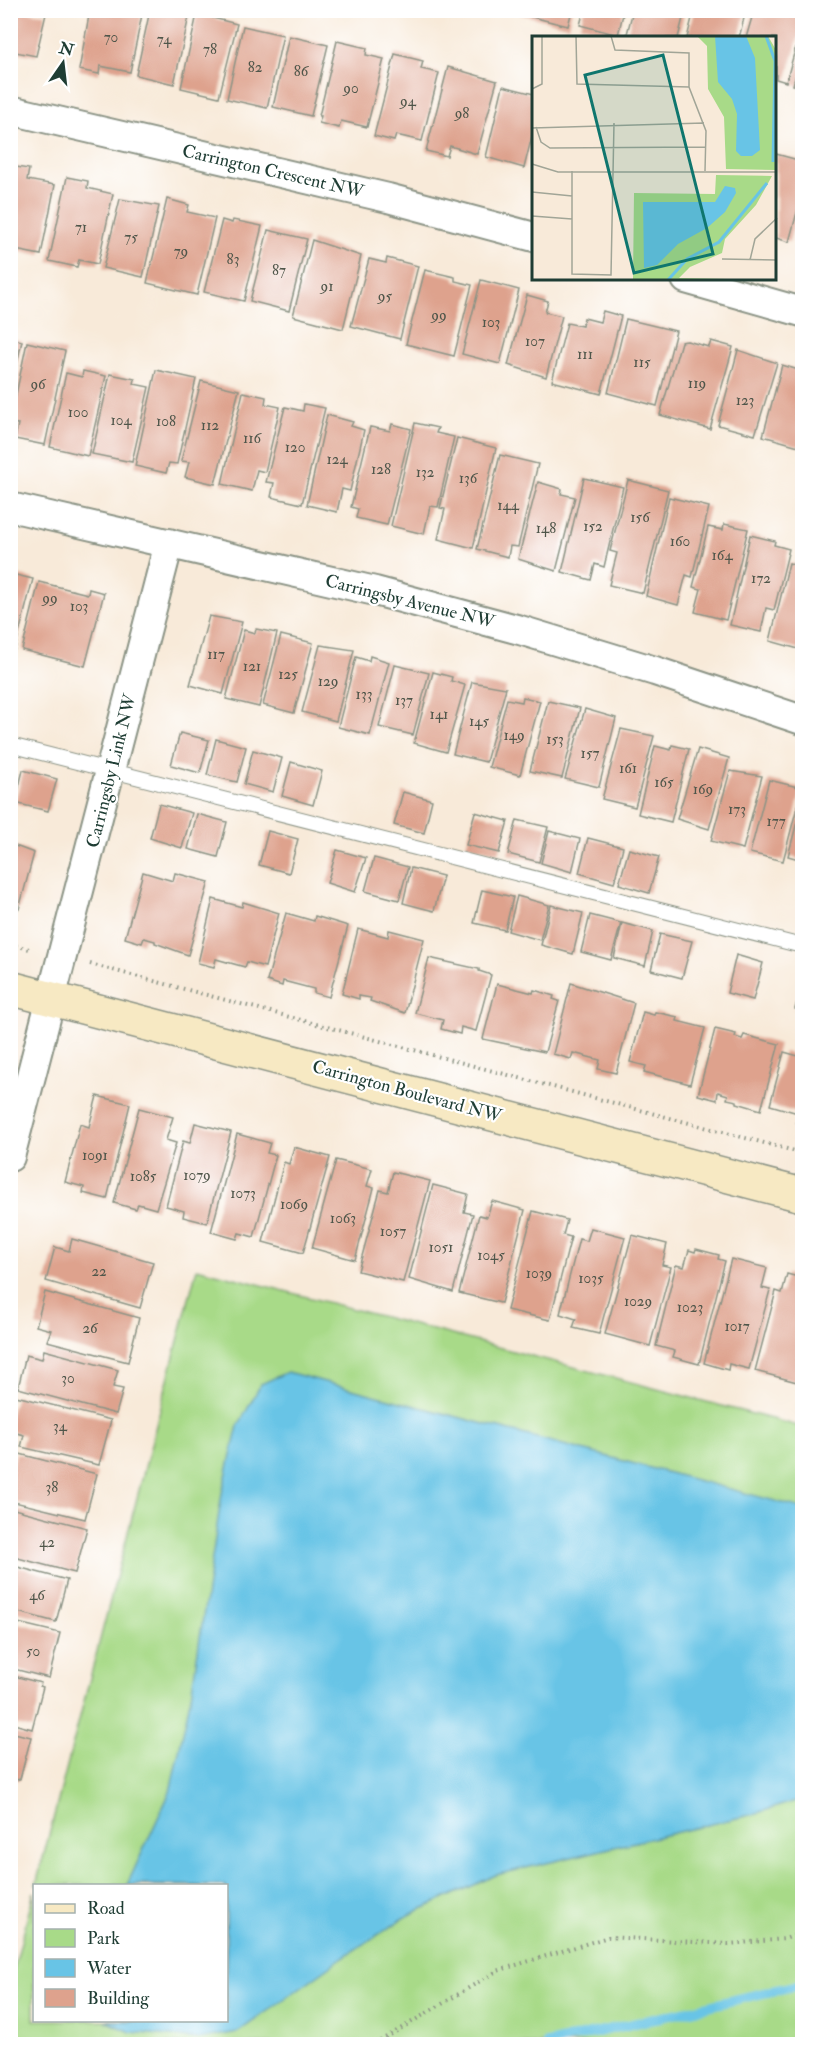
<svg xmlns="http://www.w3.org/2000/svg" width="813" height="2055" font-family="'IM FELL Double Pica',serif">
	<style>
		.green { fill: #a8da88; stroke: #648c5e; stroke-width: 1.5 }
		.water { fill: #68c4e6; stroke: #44808d; stroke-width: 1.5 }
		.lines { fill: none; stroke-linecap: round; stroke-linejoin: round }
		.stream { stroke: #68c4e6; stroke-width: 10 }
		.building { fill: #dea28d }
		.lane-casing { stroke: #8c9486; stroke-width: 16 }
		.street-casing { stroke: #8c9486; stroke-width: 32 }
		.secondary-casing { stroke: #8c9486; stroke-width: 36 }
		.path { stroke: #8c9486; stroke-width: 4; stroke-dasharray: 1.5 4.5; stroke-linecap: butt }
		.lane { stroke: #fff; stroke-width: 14 }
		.street { stroke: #fff; stroke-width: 28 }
		.secondary { stroke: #f7e9c3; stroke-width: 33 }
		.labels { text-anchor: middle; stroke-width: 4.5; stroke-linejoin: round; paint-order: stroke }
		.number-label { font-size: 15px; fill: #4f564a }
		.street-label { font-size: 18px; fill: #1f3d34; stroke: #fff }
		.inset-river { fill: none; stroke: #68c4e6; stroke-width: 3 }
		.inset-road { fill: none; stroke: #a1a597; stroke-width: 1.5 }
		.view { fill: #0f766e; fill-opacity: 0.15; stroke: #0f766e; stroke-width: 3 }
		.inset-edge { fill: none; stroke: #1f3d34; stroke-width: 3 }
	</style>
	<rect width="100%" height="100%" fill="#fff"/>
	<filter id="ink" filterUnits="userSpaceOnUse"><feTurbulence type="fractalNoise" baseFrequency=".0167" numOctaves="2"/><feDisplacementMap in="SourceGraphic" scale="12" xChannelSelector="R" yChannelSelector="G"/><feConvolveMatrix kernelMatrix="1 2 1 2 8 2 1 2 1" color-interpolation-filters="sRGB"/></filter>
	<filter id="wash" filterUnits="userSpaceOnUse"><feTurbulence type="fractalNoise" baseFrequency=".008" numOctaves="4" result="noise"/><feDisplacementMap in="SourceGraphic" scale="24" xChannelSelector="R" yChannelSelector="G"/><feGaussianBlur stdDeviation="1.35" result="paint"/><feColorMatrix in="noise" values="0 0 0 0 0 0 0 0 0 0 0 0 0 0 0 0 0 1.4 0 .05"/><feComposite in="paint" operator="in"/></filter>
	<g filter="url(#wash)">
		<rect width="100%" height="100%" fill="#f8ead9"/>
		<path class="green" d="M197,1268L802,1427V2044H11L10,1984L34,1892V2020H226V1886L36,1885Z"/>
		<path class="water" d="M287,1372L802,1508V1799L754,1814L496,1875L409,1915L343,1957L238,2032L199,2039L131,2032L106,2021L226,2020V1886L127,1885L170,1792L191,1696L222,1493L238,1426L261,1384Z"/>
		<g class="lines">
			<path class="stream" d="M547,2044L802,1984"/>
		</g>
		<g id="blocks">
			<g class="building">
				<path d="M10,10L46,14L36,56L10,51Z"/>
				<path d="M90,10H143L130,72L100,66L99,74L79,70Z"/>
				<path d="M150,10L190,12L174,84L136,75Z"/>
				<path d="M521,10H572L568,26L520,14Z"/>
				<path d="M584,10H624L618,35L580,25Z"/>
				<path d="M633,10H685L678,38H626Z"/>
				<path d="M694,10H746L739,38H687Z"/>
				<path d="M754,10H802V25L786,82L776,79V38H746Z"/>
				<path d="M197,14L237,24L219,97L181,88Z"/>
				<path d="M243,26L283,35L267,108L227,99Z"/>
				<path d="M289,36L328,45L311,116L273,107Z"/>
				<path d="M337,41L367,48L366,55L384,59L367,127L341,121L339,128L319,123L321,116H319Z"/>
				<path d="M802,53V87L793,85Z"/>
				<path d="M395,54L423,61L421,69L439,73L422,141L396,135L394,141L374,136Z"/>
				<path d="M448,67L497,81L477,154L450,146L447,156L426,151Z"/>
				<path d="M503,86L534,94V128L524,168L486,157Z"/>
				<path d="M776,154L802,161V194L789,242L776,238Z"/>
				<path d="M10,166L29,169L27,180L55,185L41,255L10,249Z"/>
				<path d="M67,177L88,181L87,188L113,194L98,264L79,260L77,267L49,261Z"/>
				<path d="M120,199L159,206L143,277L103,268Z"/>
				<path d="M167,199L189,205L187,212L215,218L197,295L147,283Z"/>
				<path d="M222,220L232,223L233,220L262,226L244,301L204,292Z"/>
				<path d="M268,230L307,239L289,311L250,301Z"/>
				<path d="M312,240L361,256L343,329L293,316Z"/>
				<path d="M387,258L418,266L400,339L351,326L369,259L386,263Z"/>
				<path d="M425,270L455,277V281L472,285L454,356L406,344Z"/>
				<path d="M481,280L519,290L500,364L462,354Z"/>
				<path d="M527,295L548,301L545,312L562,316L546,377L508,365Z"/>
				<path d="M603,311L621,316L601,394L552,381L567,323L582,326L584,318L600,322Z"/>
				<path d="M626,319L676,331L657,406L608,393Z"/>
				<path d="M10,338L22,341L11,390H10Z"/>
				<path d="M687,341L709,347L711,341L733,347L710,429L660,415L681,342Z"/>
				<path d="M27,342L65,351L45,445L15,439L18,424L10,423Z"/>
				<path d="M738,350L777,363L755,435L718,425Z"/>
				<path d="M782,365L802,371V447L763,436Z"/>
				<path d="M156,370L196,379L177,464L169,463L166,473L135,466Z"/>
				<path d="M83,371L106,376L88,456L50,447L66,373L82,377Z"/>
				<path d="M110,374L135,379L134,384L149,387L132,462L92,454Z"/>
				<path d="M201,381L239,390L215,484L185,477L189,462L181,461Z"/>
				<path d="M243,392L266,397L265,404L280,407L265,472L257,470L252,491L222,484Z"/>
				<path d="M304,404L325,408L302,504L271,497L274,483L266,482L285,407L303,411Z"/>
				<path d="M327,415L353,422L351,426L364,430L350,491L342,489L337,512L307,505Z"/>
				<path d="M415,423L438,428L436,433L454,437L438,507L430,506L424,534L391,526Z"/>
				<path d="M392,424L411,429L387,525L356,518L358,509L351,507L370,427L390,431Z"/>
				<path d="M457,438L496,448L473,548L438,539L445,509L440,508Z"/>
				<path d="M500,455L538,464L518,547L510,546L508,557L477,549Z"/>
				<path d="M584,478L623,487L604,567L595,564L591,580L562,572Z"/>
				<path d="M628,480L668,490L643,593L609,585L617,553L610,551Z"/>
				<path d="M538,482L562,489L561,494L575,497L556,571L518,559Z"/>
				<path d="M669,497L709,507L692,577L686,575L678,605L646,596Z"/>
				<path d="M724,524L748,529L726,620L695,612L701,589L693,587L708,527L723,530Z"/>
				<path d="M750,535L775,541L774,545L789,549L774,610L766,608L761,632L730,625Z"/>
				<path d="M789,563L802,566V650L770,641Z"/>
				<path d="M16,575L33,579L15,649L10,648V580L14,581Z"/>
				<path d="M39,582L88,594L89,589L104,593L85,666L22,650Z"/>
				<path d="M209,616L242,622L223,694L190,685Z"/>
				<path d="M256,629L277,633L259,707L226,699L244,630L255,633Z"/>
				<path d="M281,635L313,643L294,713L263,705Z"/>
				<path d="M320,645L354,650L336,721L302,712Z"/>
				<path d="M370,656L389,662L370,735L338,727L356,657L369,661Z"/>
				<path d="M395,665L429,673L413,735L379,727Z"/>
				<path d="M433,672L452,677L451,681L465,685L446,752L414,743Z"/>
				<path d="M472,682L506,688L486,762L453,754Z"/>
				<path d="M523,697L540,701L520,775L489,767L507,699L522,702Z"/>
				<path d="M548,701L580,708L562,778L530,771Z"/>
				<path d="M585,709L616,718L599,787L565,779Z"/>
				<path d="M621,729L654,736L635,807L602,799Z"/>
				<path d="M180,733L209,740L200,773L171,765Z"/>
				<path d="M216,739L246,747L237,782L207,775Z"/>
				<path d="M672,745L689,749L671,822L638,814L655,746L671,750Z"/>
				<path d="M698,749L729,758L709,829L677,819Z"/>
				<path d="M253,750L282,758L273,792L244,784Z"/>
				<path d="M291,762L322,771L313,805L282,796Z"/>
				<path d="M23,770L57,779L48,811L15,803Z"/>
				<path d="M730,771L762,776L743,849L711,841Z"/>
				<path d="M769,780L802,788L783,861L750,853Z"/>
				<path d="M403,792L432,800L424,833L394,825Z"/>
				<path d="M802,803V860L788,856Z"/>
				<path d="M159,804L192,813L182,848L150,838Z"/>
				<path d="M475,812L508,821L499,853L466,845Z"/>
				<path d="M197,814L227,822L218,857L188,849Z"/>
				<path d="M517,820L548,827L539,862L508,854Z"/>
				<path d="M268,831L298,839L289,873L259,865Z"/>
				<path d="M549,831L580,839L572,872L541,863Z"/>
				<path d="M588,838L623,847L614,883L579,873Z"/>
				<path d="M10,844L34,853L19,909L10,907Z"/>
				<path d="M629,849L659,857L649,893L619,884Z"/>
				<path d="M337,850L366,858L355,892L327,883Z"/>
				<path d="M374,858L408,867L399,900L365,891Z"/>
				<path d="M411,868L443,876L434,911L403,903Z"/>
				<path d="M143,872L173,881L175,873L209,882L188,955L155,943V941L144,938L142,943L125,938Z"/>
				<path d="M482,890L513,897L505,930L474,923Z"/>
				<path d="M517,896L549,905L540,940L508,931Z"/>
				<path d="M213,899L242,907L243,902L279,913L265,967L247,962L245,967L216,959L214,967L198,963Z"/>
				<path d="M551,905L583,913L573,954L541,945Z"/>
				<path d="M286,913L314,921L315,916L348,926L329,997L314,993V989L283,981L282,986L267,981Z"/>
				<path d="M590,915L621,923L611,960L581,952Z"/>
				<path d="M622,923L653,931L645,966L614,958Z"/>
				<path d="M358,929L388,937L389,930L424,939L405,1013L370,1001L371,998L359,996V999L342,994Z"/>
				<path d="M660,934L692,941L682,978L651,970Z"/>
				<path d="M736,955L763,963L753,1000L727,993Z"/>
				<path d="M429,958L479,969V971L491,975L476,1031L461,1027L460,1034L441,1029L443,1020L415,1013Z"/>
				<path d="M802,982V1011L795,1009Z"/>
				<path d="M571,983L634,1003L616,1073L598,1069L600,1060L573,1053L571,1059L553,1054Z"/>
				<path d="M497,984L533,993L534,990L554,996L553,999L559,1001L545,1052L483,1039Z"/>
				<path d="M643,1012L654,1015L655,1012L678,1017L677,1021L705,1028L690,1084L644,1072L646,1066L630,1062Z"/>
				<path d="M715,1029L736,1034L735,1037L742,1039L744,1035L779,1044L761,1110L737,1103V1101L727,1099L728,1095L718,1092L717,1100L698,1095Z"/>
				<path d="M784,1052L802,1057V1124L796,1122L798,1113L770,1105Z"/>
				<path d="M97,1096L130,1104L107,1199L83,1193L84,1187L65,1182L80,1124L89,1127Z"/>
				<path d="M139,1108L173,1117L166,1140L176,1143L156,1209L138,1204L136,1209L114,1203Z"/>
				<path d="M195,1123L231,1132L207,1223L183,1217L184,1211L166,1206L183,1141L190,1143Z"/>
				<path d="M237,1134L270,1143L267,1153L276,1155L254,1237L239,1233L237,1239L211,1232Z"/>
				<path d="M294,1147L330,1157L303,1253L263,1242L284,1162L289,1164Z"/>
				<path d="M336,1160L372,1169L367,1186L374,1188L355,1260L312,1248Z"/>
				<path d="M393,1172L430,1181L403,1282L358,1271L380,1190L388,1192Z"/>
				<path d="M433,1185L468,1194L464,1212L473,1214L453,1292L409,1279Z"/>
				<path d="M492,1201L525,1210L501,1303L459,1293L479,1215L487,1217Z"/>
				<path d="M533,1211L567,1220L563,1235L571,1237L550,1320L507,1310Z"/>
				<path d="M591,1228L625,1237L599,1334L573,1328L576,1319L560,1314L579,1239L587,1241Z"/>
				<path d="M632,1235L667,1244L662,1265L671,1267L650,1346L605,1334Z"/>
				<path d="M72,1239L153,1262L140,1308L46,1281L55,1247L69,1251Z"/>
				<path d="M696,1249L719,1255L718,1259L725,1261L699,1364L673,1357L675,1351L656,1346L676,1265L684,1267L689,1250L695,1252Z"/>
				<path d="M731,1259L767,1268L762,1288L770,1290L749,1369L729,1364L728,1370L704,1363Z"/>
				<path d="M787,1274L802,1278V1362L797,1382L755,1371L776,1291L782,1293Z"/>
				<path d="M45,1292L139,1318L128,1362L47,1341L51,1330L36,1326Z"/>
				<path d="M44,1350L118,1370L113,1387L123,1389L116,1414L18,1388L26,1355L42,1359Z"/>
				<path d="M16,1396L111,1420L99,1465L21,1447L24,1435L10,1431V1416Z"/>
				<path d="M16,1453L97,1474L85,1519L10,1501V1464H13Z"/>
				<path d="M10,1508L87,1528L75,1573L10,1556Z"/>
				<path d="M10,1565L67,1580L56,1622L10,1610Z"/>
				<path d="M10,1621L60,1633L49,1678L10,1668Z"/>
				<path d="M10,1675L41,1683L40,1686L43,1687L32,1729L10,1723Z"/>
				<path d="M10,1732L31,1737L20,1779L16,1780L10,1778Z"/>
			</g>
		</g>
	</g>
	<g filter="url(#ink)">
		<use href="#blocks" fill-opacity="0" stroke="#8c9486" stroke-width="1.5"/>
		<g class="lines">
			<defs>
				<path id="lane" d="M10,745L802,946"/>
				<g id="street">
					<path d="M10,110L388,198L534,237"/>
					<path d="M686,279L802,312"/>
					<path d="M10,507L375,591L520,630L655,671L802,720"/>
					<path d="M10,1157L169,543"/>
				</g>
				<path id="secondary" d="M10,988L802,1195"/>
			</defs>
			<use href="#lane" class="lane-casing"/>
			<use href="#street" class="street-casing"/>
			<use href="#secondary" class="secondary-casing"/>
			<g class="path">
				<path d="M10,944L33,950"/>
				<path d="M90,964L802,1153"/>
				<path d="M375,2044L497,1971L608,1937L729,1944L785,1939L802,1933"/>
			</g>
			<use href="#lane" class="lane"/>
			<use href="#street" class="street"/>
			<use href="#secondary" class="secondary"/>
		</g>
	</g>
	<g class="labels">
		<g class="number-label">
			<text x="111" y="42">70</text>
			<text x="164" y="44">74</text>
			<text x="210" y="54">78</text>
			<text x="255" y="72">82</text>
			<text x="301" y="76">86</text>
			<text x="351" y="93">90</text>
			<text x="408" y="106">94</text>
			<text x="462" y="118">98</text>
			<text x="81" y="232">71</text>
			<text x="131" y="242">75</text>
			<text x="181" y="256">79</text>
			<text x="233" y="264">83</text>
			<text x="279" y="275">87</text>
			<text x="327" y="291">91</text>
			<text x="385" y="301">95</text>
			<text x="439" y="320">99</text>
			<text x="491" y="327">103</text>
			<text x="535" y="346">107</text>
			<text x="585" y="359">111</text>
			<text x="642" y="367">115</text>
			<text x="697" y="388">119</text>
			<text x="38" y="389">96</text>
			<text x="745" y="405">123</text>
			<text x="78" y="417">100</text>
			<text x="121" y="425">104</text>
			<text x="166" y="426">108</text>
			<text x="210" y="430">112</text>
			<text x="252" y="443">116</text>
			<text x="295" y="452">120</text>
			<text x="337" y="464">124</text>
			<text x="381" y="474">128</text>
			<text x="425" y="477">132</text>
			<text x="468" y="483">136</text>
			<text x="508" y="510">144</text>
			<text x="640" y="522">156</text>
			<text x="593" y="531">152</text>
			<text x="546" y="533">148</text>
			<text x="680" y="546">160</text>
			<text x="722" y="560">164</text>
			<text x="761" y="583">172</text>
			<text x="50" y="603">99</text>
			<text x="79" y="611">103</text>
			<text x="216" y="659">117</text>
			<text x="252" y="671">121</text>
			<text x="288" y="679">125</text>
			<text x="328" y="686">129</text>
			<text x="364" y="699">133</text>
			<text x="404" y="705">137</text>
			<text x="439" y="719">141</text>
			<text x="479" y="726">145</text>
			<text x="514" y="740">149</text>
			<text x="555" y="744">153</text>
			<text x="590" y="758">157</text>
			<text x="628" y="773">161</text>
			<text x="664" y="787">165</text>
			<text x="703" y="794">169</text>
			<text x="737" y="814">173</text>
			<text x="776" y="826">177</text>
			<text x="95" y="1160">1091</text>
			<text x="197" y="1180">1079</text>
			<text x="143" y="1181">1085</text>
			<text x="243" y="1198">1073</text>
			<text x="294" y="1209">1069</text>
			<text x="343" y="1223">1063</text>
			<text x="393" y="1236">1057</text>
			<text x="441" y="1252">1051</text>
			<text x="491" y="1260">1045</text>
			<text x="99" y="1276">22</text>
			<text x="539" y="1278">1039</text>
			<text x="591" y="1283">1035</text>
			<text x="638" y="1306">1029</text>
			<text x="690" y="1312">1023</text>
			<text x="737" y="1331">1017</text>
			<text x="90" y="1333">26</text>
			<text x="68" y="1383">30</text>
			<text x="60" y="1431">34</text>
			<text x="52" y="1492">38</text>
			<text x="47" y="1547">42</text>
			<text x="37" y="1600">46</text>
			<text x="33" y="1656">50</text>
		</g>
		<g class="street-label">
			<text transform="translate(273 171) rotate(13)" y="6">Carrington Crescent NW</text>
			<text transform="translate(410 601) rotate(14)" y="6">Carringsby Avenue NW</text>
			<text transform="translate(111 771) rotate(-76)" y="6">Carringsby Link NW</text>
			<text transform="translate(407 1091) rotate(15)" y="6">Carrington Boulevard NW</text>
		</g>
	</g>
	<g transform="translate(532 36)">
		<rect width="244" height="244" fill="#f8ead9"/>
		<path d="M165,0H236L244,14V134L194,133L192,81L176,53L175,10ZM184,139L240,140L224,169L193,203L190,217L158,231L147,242L244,244H0L101,243L102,157L183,158Z" fill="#a8da88"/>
		<path d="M183,0H214L223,22L228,114L220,120H209L204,115L205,78L200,63L186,46ZM193,150L203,152L204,157L193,176L175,192L146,208L125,229L112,232L111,166H183Z" fill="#68c4e6"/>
		<path class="inset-river" d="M234,0L243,25L241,126M136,244L155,223L187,206L235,147"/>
		<path class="inset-road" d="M44,0L45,48L157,51M79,0L83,14L157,17V51L174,95L173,135M0,53L10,48V0M4,91L9,106L18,112L173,111M0,92L172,87M0,128L26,136H245M40,135V238L79,239L82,87M0,156L40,160M0,180L40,183M190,223L245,224M218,224L223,203L245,182"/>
		<path class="view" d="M131,19L181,218L102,237L53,39Z"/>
		<rect width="244" height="244" class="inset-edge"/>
	</g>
	<rect width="813" height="2055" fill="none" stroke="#fff" stroke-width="36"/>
	<rect x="33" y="1884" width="195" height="138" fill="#ffffff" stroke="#a5b1ae" stroke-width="1.5"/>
	<rect x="45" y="1904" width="30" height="9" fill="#f7e9c3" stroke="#a5b1ae" stroke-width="1.5"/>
	<text x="87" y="1914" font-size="18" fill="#1f3d34">Road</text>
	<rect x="45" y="1929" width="30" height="18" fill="#a8da88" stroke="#a5b1ae" stroke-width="1.5"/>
	<text x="87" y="1944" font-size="18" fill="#1f3d34">Park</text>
	<rect x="45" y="1959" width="30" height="18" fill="#68c4e6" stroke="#a5b1ae" stroke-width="1.5"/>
	<text x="87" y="1974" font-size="18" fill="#1f3d34">Water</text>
	<rect x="45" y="1989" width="30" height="18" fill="#dea28d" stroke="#a5b1ae" stroke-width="1.5"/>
	<text x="87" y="2004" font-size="18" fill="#1f3d34">Building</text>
	<g transform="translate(63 63) rotate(14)" stroke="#ffffff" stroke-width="4.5" paint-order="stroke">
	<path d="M0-4.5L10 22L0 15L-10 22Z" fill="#1f3d34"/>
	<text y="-9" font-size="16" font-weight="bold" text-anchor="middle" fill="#1f3d34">N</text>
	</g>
</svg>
